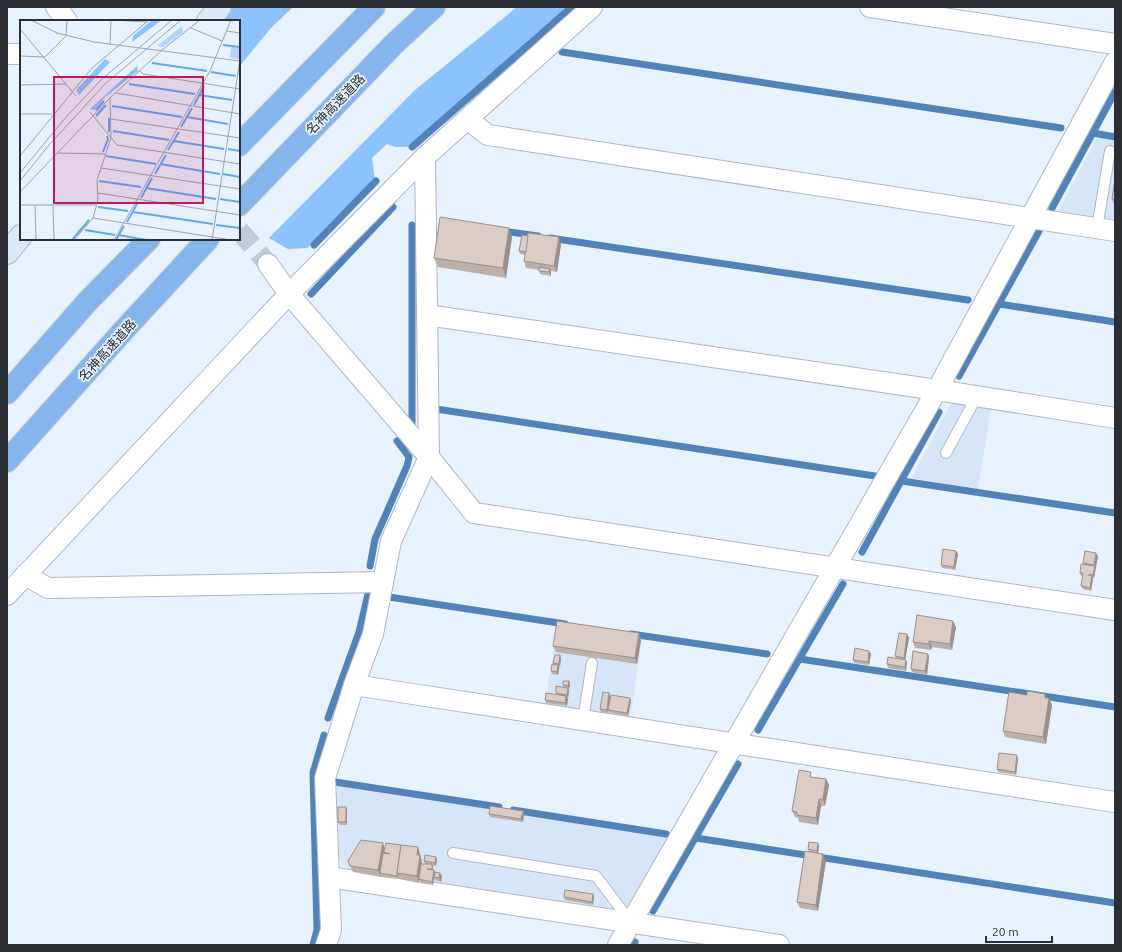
<svg xmlns="http://www.w3.org/2000/svg" width="1122" height="952" font-family="Ubuntu,'Noto Sans JP',sans-serif">
	<style>
		.built { fill: #d6e5f7 }
		.forest { fill: #8cc2fe }
		.lines { fill: none; stroke-linecap: round; stroke-linejoin: round }
		.stream { stroke: #5283b8; stroke-width: 7 }
		.street-tunnel { stroke: #c1cbd6; stroke-width: 20; stroke-dasharray: 20 10; stroke-linecap: butt }
		.lane-casing { stroke: #adb7c2; stroke-width: 12 }
		.street-casing { stroke: #adb7c2; stroke-width: 22 }
		.secondary-casing { stroke: #adb7c2; stroke-width: 24 }
		.highway-casing { stroke: #d0d1d2; stroke-width: 24 }
		.lane { stroke: #fff; stroke-width: 10 }
		.street { stroke: #fff; stroke-width: 20 }
		.secondary { stroke: #dae9fa; stroke-width: 22 }
		.highway { stroke: #84b6ed; stroke-width: 22 }
		.wall { fill: #bdafaa }
		.shaded-wall { fill: #9a8f8b }
		.building { fill: #dcccc6; stroke: #9a8f8b }
		.labels { text-anchor: middle; stroke-width: 3.5; stroke-linejoin: round; paint-order: stroke }
		.street-label { font-size: 13px; fill: #2b2f34; stroke: #e7f2fe }
		.inset-river { fill: none; stroke: #63a7f1; stroke-width: 2 }
		.inset-road { fill: none; stroke: #9ca4ad; stroke-width: 1 }
		.view { fill: #c2185b; fill-opacity: 0.15; stroke: #c2185b; stroke-width: 2 }
		.inset-edge { fill: none; stroke: #2b2f34; stroke-width: 2 }
	</style>
	<rect width="100%" height="100%" fill="#e7f2fe"/>
	<g class="built">
		<path d="M1097,138L1115,141V221L1058,212Z"/>
		<path d="M952,402L991,408L978,489L911,478Z"/>
		<path d="M557,627L642,639L630,719L545,706Z"/>
		<path d="M337,784L669,836L626,911L613,912L352,873L337,858Z"/>
	</g>
	<g class="forest">
		<path d="M232,7H293L271,28L239,67V21H220Z"/>
		<path d="M517,7H569L407,147H395L387,144L372,158L375,180L307,248L288,249L269,238L415,90Z"/>
	</g>
	<g class="lines">
		<g class="stream">
			<path d="M562,52L1061,128"/>
			<path d="M1093,133L1115,137"/>
			<path d="M412,147L572,7"/>
			<path d="M1052,208L1115,92"/>
			<path d="M412,225V427"/>
			<path d="M502,231L538,236"/>
			<path d="M550,238L968,300"/>
			<path d="M314,245L376,181"/>
			<path d="M311,294L393,207"/>
			<path d="M999,304L1115,322"/>
			<path d="M959,376L1039,231"/>
			<path d="M436,409L875,476"/>
			<path d="M902,481L1115,513"/>
			<path d="M862,552L939,412"/>
			<path d="M370,566L375,539L407,466L409,457L397,441"/>
			<path d="M389,597L565,624"/>
			<path d="M631,634L767,654"/>
			<path d="M800,659L1115,707"/>
			<path d="M328,718L359,632L368,594"/>
			<path d="M758,730L843,584"/>
			<path d="M335,782L499,807"/>
			<path d="M513,810L666,834"/>
			<path d="M696,838L1115,903"/>
			<path d="M653,911L738,764"/>
			<path d="M313,945L317,930L313,773L324,735"/>
			<path d="M633,945L635,942"/>
		</g>
		<path class="street-tunnel" d="M239,230L268,264"/>
		<defs>
			<g id="lane">
				<path d="M1097,228L1110,151"/>
				<path d="M946,453L977,396"/>
				<path d="M583,720L592,663"/>
				<path d="M453,853L596,876L630,921"/>
			</g>
			<g id="street">
				<path d="M56,7L67,21"/>
				<path d="M870,7L1115,44"/>
				<path d="M7,54H21"/>
				<path d="M467,119L488,135L1115,231"/>
				<path d="M268,264L289,294L429,457L474,513L1115,610"/>
				<path d="M427,315L937,390L1115,418"/>
				<path d="M25,575L48,588L383,582"/>
				<path d="M7,595L289,294L425,157L592,7"/>
				<path d="M354,685L1115,802"/>
				<path d="M329,877L779,945"/>
				<path d="M326,945L331,930L325,778L354,685L373,634L391,541L429,457L425,157"/>
				<path d="M618,945L937,390L1115,62"/>
			</g>
			<g id="secondary">
				<path d="M208,21L220,7"/>
				<path d="M7,253L21,236"/>
			</g>
			<g id="highway">
				<path d="M239,145L374,7"/>
				<path d="M239,205L394,44L434,7"/>
				<path d="M7,393L88,301L149,239"/>
				<path d="M7,461L124,330L208,239"/>
			</g>
		</defs>
		<use href="#lane" class="lane-casing"/>
		<use href="#street" class="street-casing"/>
		<use href="#secondary" class="secondary-casing"/>
		<use href="#highway" class="highway-casing"/>
		<use href="#lane" class="lane"/>
		<use href="#street" class="street"/>
		<use href="#secondary" class="secondary"/>
		<use href="#highway" class="highway"/>
	</g>
	<g class="wall">
		<path d="M1115,179V203H1113L1112,199Z"/>
		<path d="M512,237L506,278L438,267L434,258Z"/>
		<path d="M561,244L557,272L551,271V276L540,274L539,270L526,268L524,261L525,255L520,254L519,251Z"/>
		<path d="M958,554L955,570L942,568L941,565Z"/>
		<path d="M1098,556L1094,578H1093L1091,591L1083,589L1081,586L1083,576H1081L1080,573L1084,564L1083,563Z"/>
		<path d="M956,627L952,650L932,647L931,650L915,648L913,642Z"/>
		<path d="M639,633L641,640L637,664L556,652L553,646Z"/>
		<path d="M907,634L909,638L905,659L906,660L907,663L906,671L888,668L887,664L896,658L895,656Z"/>
		<path d="M871,654L869,665L854,663L853,660Z"/>
		<path d="M928,654L929,657L927,675L912,672L911,669Z"/>
		<path d="M560,655L561,659L558,675L552,674L551,671L554,664L553,663Z"/>
		<path d="M569,681L570,685L569,689H568L569,691L568,698H567L568,699L567,706L546,703L545,700L556,695V693L564,687L563,685Z"/>
		<path d="M609,693L610,696L608,713L601,712L600,709Z"/>
		<path d="M630,698L631,701L628,716L610,713L608,710Z"/>
		<path d="M1047,698L1052,705L1046,744L1005,737L1003,731Z"/>
		<path d="M1018,759L1016,775L998,772L997,769Z"/>
		<path d="M812,777L826,779L829,785L825,806H821L818,825L799,822L798,818L795,817L792,811Z"/>
		<path d="M347,810V825H340L338,822Z"/>
		<path d="M523,811L524,814L523,822L490,817L489,814Z"/>
		<path d="M819,846L818,854L826,861L818,911L800,908L797,902L809,852L808,849Z"/>
		<path d="M418,847L422,862V864H425L424,861L436,857L437,860L436,866H433V870H434L435,872L440,873L442,876L441,882L435,880L434,879L433,885L420,883V881L419,883L399,879V878V879L381,877V876V877L353,872L348,861L385,849Z"/>
		<path d="M593,894L594,897L593,905L565,900L564,897Z"/>
	</g>
	<g class="shaded-wall">
		<path d="M509,228L512,237L506,278L503,268Z"/>
		<path d="M559,237L561,244L557,272L554,266Z"/>
		<path d="M550,269L551,272V276L549,272Z"/>
		<path d="M956,551L958,554L955,570L954,567Z"/>
		<path d="M1096,553L1098,556L1094,578L1093,575Z"/>
		<path d="M1092,575L1093,579L1091,591L1090,588Z"/>
		<path d="M953,621L956,627L952,650L950,644Z"/>
		<path d="M639,633L641,640L637,664L635,658Z"/>
		<path d="M907,634L909,638L905,661L904,658Z"/>
		<path d="M929,641L932,647L931,650L929,644Z"/>
		<path d="M869,651L871,654L869,665L868,662Z"/>
		<path d="M928,654L929,657L927,675L925,671Z"/>
		<path d="M560,655L561,659L560,667L559,664Z"/>
		<path d="M906,660L907,663L906,671L905,667Z"/>
		<path d="M558,665L559,668L558,675L557,672Z"/>
		<path d="M569,681L570,685L569,689L568,686Z"/>
		<path d="M568,688L569,691L568,698L567,695Z"/>
		<path d="M609,693L610,696L608,713L607,710Z"/>
		<path d="M566,696L568,699L567,706L565,703Z"/>
		<path d="M630,698L631,701L628,716L627,713Z"/>
		<path d="M1049,698L1052,705L1046,744L1043,737Z"/>
		<path d="M1017,755L1018,759L1016,775L1015,772Z"/>
		<path d="M826,779L829,785L825,806L823,799Z"/>
		<path d="M819,799L821,806L818,825L816,818Z"/>
		<path d="M346,807L347,810V825L346,822Z"/>
		<path d="M523,811L524,814L523,822L521,819Z"/>
		<path d="M383,843L385,850L381,874L380,873L381,877L378,870Z"/>
		<path d="M818,843L819,846L818,854L817,851Z"/>
		<path d="M418,847L422,862L420,880L419,879V883L417,876V855Z"/>
		<path d="M823,854L826,861L818,911L816,905Z"/>
		<path d="M436,857L437,860L436,866L435,863Z"/>
		<path d="M434,870L435,873L434,877V879L433,885L432,882Z"/>
		<path d="M440,873L442,876L441,882L439,878Z"/>
		<path d="M593,894L594,897L593,905L592,902Z"/>
	</g>
	<g class="building">
		<path d="M1115,179V200L1112,199Z"/>
		<path d="M440,217L509,228L503,268L434,258Z"/>
		<path d="M528,233L559,237L554,266L524,261Z"/>
		<path d="M522,235L528,236L526,252L519,251Z"/>
		<path d="M539,267L550,269L549,272L539,271Z"/>
		<path d="M943,549L956,551L954,567L941,565Z"/>
		<path d="M1085,551L1096,553L1094,565L1083,563Z"/>
		<path d="M1081,564L1095,566L1093,575H1088H1092L1090,588L1081,586L1083,573H1080Z"/>
		<path d="M917,615L953,621L950,644L929,641V644L913,642Z"/>
		<path d="M557,621L639,633L635,658L553,646Z"/>
		<path d="M899,633L907,634L904,658L895,656Z"/>
		<path d="M855,648L869,651L868,662L853,660Z"/>
		<path d="M913,651L928,654L925,671L911,669Z"/>
		<path d="M555,655H560L559,664L553,663Z"/>
		<path d="M888,657L906,660L905,667L887,664Z"/>
		<path d="M552,664L558,665L557,672L551,671Z"/>
		<path d="M563,681H569L568,686L563,685Z"/>
		<path d="M556,686L568,688L567,695L556,693Z"/>
		<path d="M1027,691L1045,694V698H1049L1043,737L1003,731L1009,692L1027,695Z"/>
		<path d="M603,692L609,693L607,710L600,709Z"/>
		<path d="M546,693L566,696L565,703L545,700Z"/>
		<path d="M611,695L630,698L627,713L608,710Z"/>
		<path d="M999,753L1017,755L1015,772L997,769Z"/>
		<path d="M799,770L811,772L810,777L826,779L823,799H819L816,818L797,815V812L792,811Z"/>
		<path d="M490,806L523,811L521,819L489,814Z"/>
		<rect x="338" y="807" width="8" height="15"/>
		<path d="M361,840L383,843L378,870L350,866L348,861Z"/>
		<path d="M809,842L818,843L817,851L808,849Z"/>
		<path d="M386,843L401,845L397,873V876L380,873L383,853L390,854L384,852Z"/>
		<path d="M401,845L418,847L417,855H420L417,876L397,873Z"/>
		<path d="M805,851L823,854L816,905L797,902Z"/>
		<path d="M425,855L436,857L435,863L424,861Z"/>
		<path d="M421,864H432V869H427L434,870L432,882L419,879Z"/>
		<path d="M435,872L440,873L439,878L434,877Z"/>
		<path d="M565,890L593,894L592,902L564,897Z"/>
	</g>
	<g class="labels">
		<g class="street-label">
			<text transform="translate(335 104) rotate(-46)" y="5">名神高速道路</text>
			<text transform="translate(107 350) rotate(-48)" y="5">名神高速道路</text>
		</g>
	</g>
	<g transform="translate(20 20)">
		<rect width="220" height="220" fill="#e7f2fe"/>
		<path d="M162,6L163,12L143,27L137,26ZM211,27L220,28L219,39L210,38Z" fill="#b3d5fb"/>
		<path d="M132,0H142L112,22L113,16ZM85,39L90,42L59,75L56,70ZM117,46L118,51L84,78L75,90L70,89Z" fill="#8cc2fe"/>
		<path class="inset-river" d="M203,25L220,27M132,43L187,51M191,52L216,56M109,64L175,74M179,75L212,80M174,85L184,66M92,86L162,97M76,90L84,81M76,96L86,85M167,97L208,104M89,98V112M161,107L172,88M93,111L149,120M154,121L204,129M208,129L220,131M148,130L159,112M83,132L88,119L87,116M86,136L136,144M140,144L200,154M135,154L146,135M203,154L220,157M79,161L121,167M126,168L196,179M121,178L132,158M200,179L220,182M78,187L108,191M113,192L193,204M107,202L118,182M196,205L220,208M65,210L95,215M99,215L126,220M52,220L69,200M96,220L104,206"/>
		<path class="inset-road" d="M11,0L37,13L74,22L220,41M91,0L127,2M171,8L202,21M0,9L56,76M207,11L220,13M90,24L91,0M0,36L25,37L46,16L47,0M120,51L123,54L220,69M0,65L46,64M96,73L220,94M70,92L97,125L220,144M0,94H32M91,99L220,118M38,133L85,134M0,136L72,48L129,0M81,148L220,169M0,153L46,97L82,59L152,0M0,161L29,125L86,63L161,0M0,172L90,78L142,30L180,0M78,173L220,195M0,185H77M15,185L16,220M33,185L34,220M73,198L211,220M54,220L73,198L78,180L77,160L91,118L90,78M94,220L190,51L211,0M192,220L220,40"/>
		<path class="view" d="M34,57H183V183H34Z"/>
		<rect width="220" height="220" class="inset-edge"/>
	</g>
	<rect width="1122" height="952" fill="none" stroke="#2b2f34" stroke-width="16"/>
	<path d="M986 936v6h66v-6" fill="none" stroke="#2b2f34" stroke-width="2"/>
	<text x="992" y="936" font-size="12" fill="#2b2f34" stroke="#e7f2fe" stroke-width="3" paint-order="stroke">20 m</text>
</svg>
